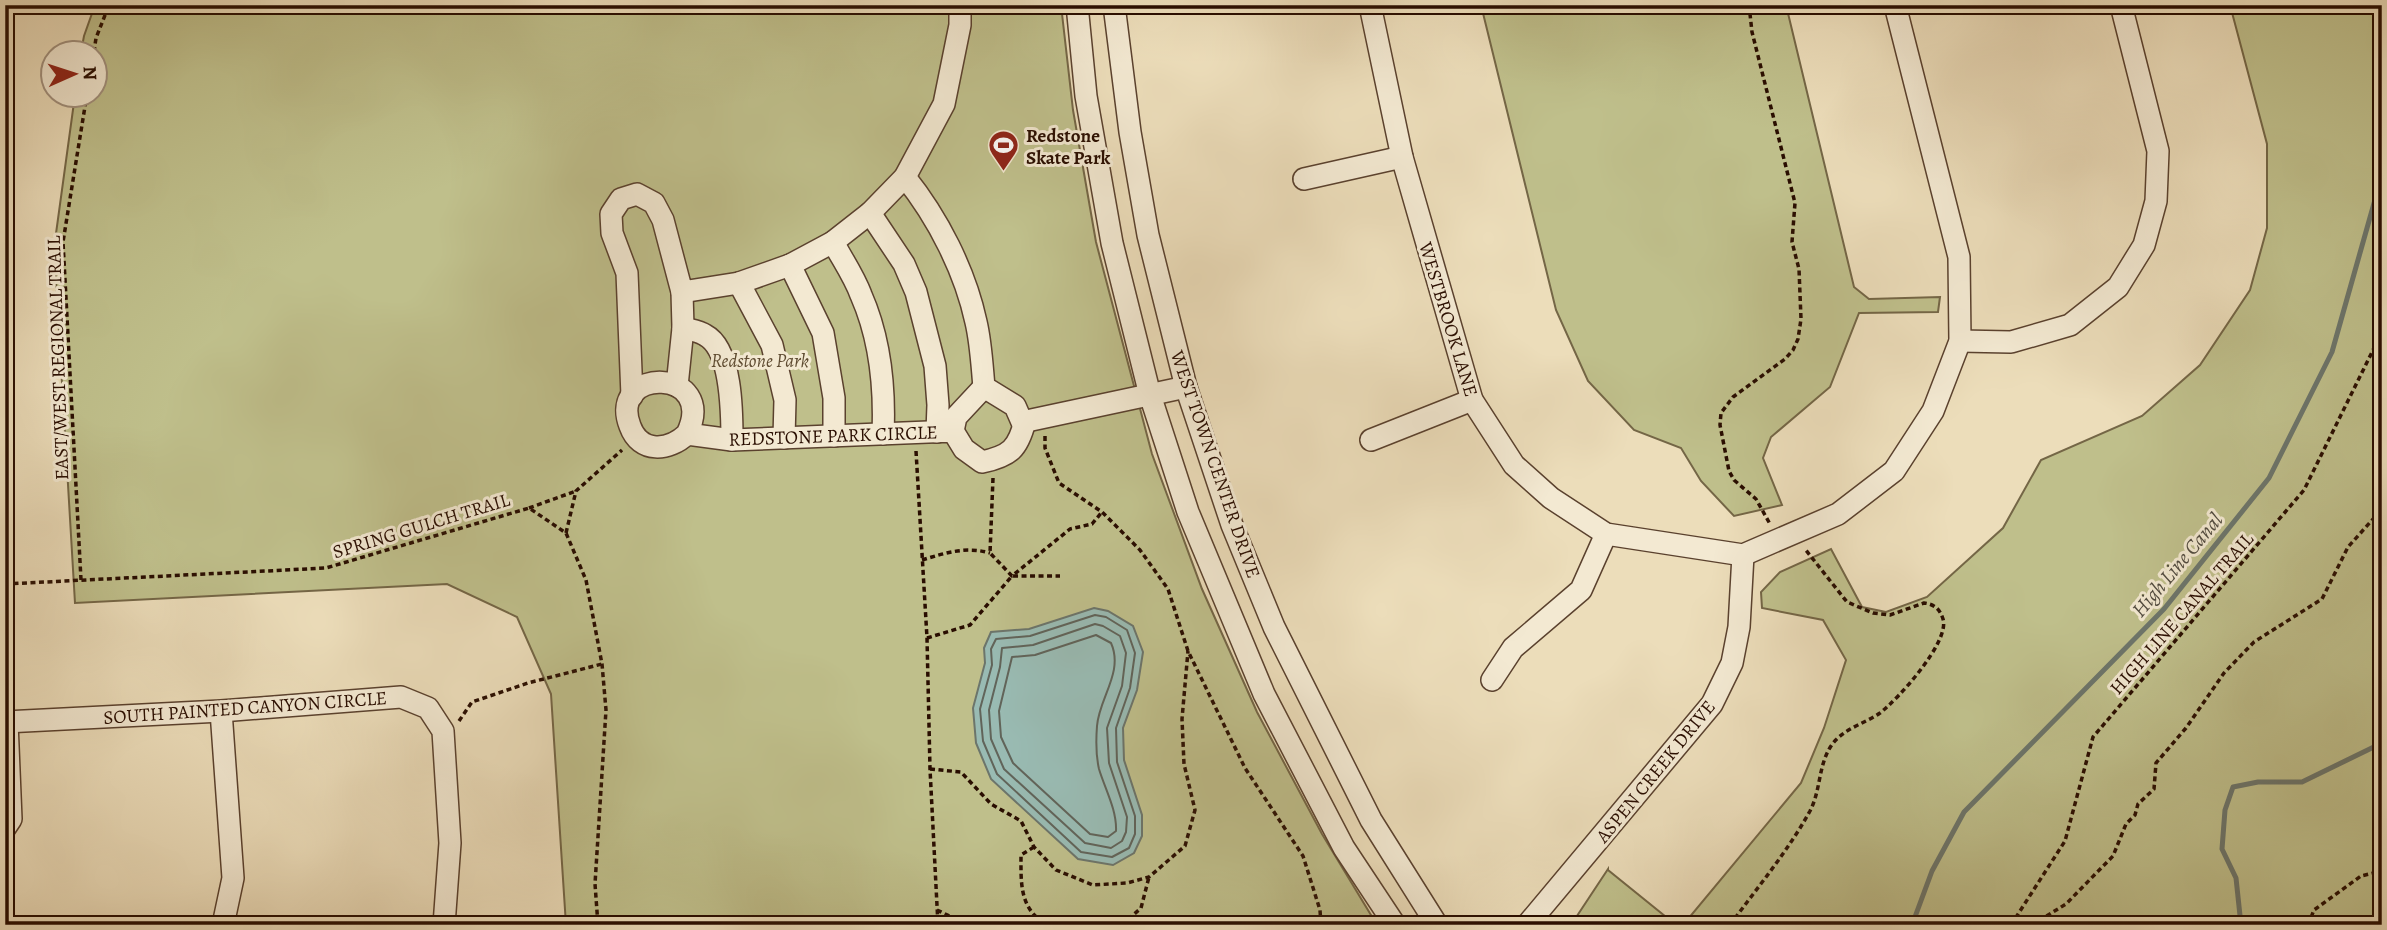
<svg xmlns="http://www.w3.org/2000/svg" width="2387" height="930" font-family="Alegreya,serif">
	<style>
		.green { fill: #bfbf8b; stroke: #746646; stroke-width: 2 }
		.water { fill: #99bbb3; stroke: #6c756b; stroke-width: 2 }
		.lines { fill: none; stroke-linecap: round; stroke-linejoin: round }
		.shore { stroke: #61645a; stroke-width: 2 }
		.stream { stroke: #6c756b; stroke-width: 5 }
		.minor-casing { stroke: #5a412e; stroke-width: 24 }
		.path { stroke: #290d00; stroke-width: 3.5; stroke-dasharray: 5 3.5; stroke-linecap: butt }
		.minor { stroke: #f3e9d2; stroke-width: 21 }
		.labels { text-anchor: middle; stroke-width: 6; stroke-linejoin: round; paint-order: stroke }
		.poi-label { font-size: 19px; font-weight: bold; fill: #290d00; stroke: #f3e9d2; text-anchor: start }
		.street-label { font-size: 19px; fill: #290d00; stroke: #f3e9d2 }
		.park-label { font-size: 19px; font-style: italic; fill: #5e4b31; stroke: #f3e9d2 }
		.water-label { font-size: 21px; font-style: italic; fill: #504a3f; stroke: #f3e9d2 }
	</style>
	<rect width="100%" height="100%" fill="#ecddba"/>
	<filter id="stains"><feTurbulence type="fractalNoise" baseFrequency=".00286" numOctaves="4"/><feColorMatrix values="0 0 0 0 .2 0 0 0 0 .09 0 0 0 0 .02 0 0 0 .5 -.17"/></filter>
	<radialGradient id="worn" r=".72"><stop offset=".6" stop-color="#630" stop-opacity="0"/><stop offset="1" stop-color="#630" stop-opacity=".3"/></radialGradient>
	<g class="green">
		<path d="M95,5H1061L1073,110L1096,242L1152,454L1202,589L1257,712L1322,834L1377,925H566L551,694L517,617L447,584L75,603L54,248L75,95L94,94V52H81L84,36Z"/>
		<path d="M1481,5H1786L1854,287L1869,299L1940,297L1938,312L1859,313L1830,387L1771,437L1763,458L1782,505L1734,516L1701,481L1681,448L1634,430L1588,381L1556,310Z"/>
		<path d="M2230,5H2382V925H1683L1801,783L1824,728L1846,660L1823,620L1762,608L1761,592L1780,572L1831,549L1862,607L1886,612L1927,597L2003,528L2041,460L2142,416L2200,365L2250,290L2267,228V144Z"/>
		<path d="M1608,869V870L1676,925H1571Z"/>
	</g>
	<path class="water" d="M1094,608L1108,611L1133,626L1143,652L1137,690L1123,728L1124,760L1142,815V836L1134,853L1113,865L1078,859L991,779L976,743L973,708L985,663L984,648L991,632L1029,629Z"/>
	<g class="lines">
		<g class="shore">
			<path d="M1095,615L1106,617L1127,630L1135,653L1130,688L1116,728L1117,762L1135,816V834L1129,848L1112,857L1081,852L997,774L983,741L980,709L992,665L991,649L996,639L1030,636Z"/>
			<path d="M1095,624L1103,626L1120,636L1126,653L1122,686L1107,728L1109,763L1127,817L1126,832L1122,841L1111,848L1085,843L1004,769L991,739L989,710L1000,667L1002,648L1033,645Z"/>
			<path d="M1096,635L1111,643C1124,672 1099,698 1097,726C1096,739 1096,756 1099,769C1105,789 1117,810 1116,831L1108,837L1090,834L1013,763L1001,737L999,711L1012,657L1035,655Z"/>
		</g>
		<g class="stream">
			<path d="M1912,925L1932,871L1964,812L2164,609L2269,478L2332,352L2382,175"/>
			<path d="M2241,925L2236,878L2222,849L2225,810L2233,787L2258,782H2302L2382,743"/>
		</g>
		<defs>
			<g id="minor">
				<path d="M1077,5L1086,96L1112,243L1150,395L1188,512L1264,694L1344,848L1395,925"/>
				<path d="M1114,5L1130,132L1148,235L1186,387L1232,525L1274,627L1371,820L1437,925"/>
				<path d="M1370,5L1402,157L1472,400L1514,465L1551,498L1606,534L1743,555L1838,514L1894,471L1933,411L1960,341L1959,257L1895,5"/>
				<path d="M905,177C938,218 965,271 976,322C981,343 982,366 984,387L1015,406L1022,422L1186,387"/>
				<path d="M1304,179L1402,157"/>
				<path d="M870,213L904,264L916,292L935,366L938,405L937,432"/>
				<path d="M833,242C842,259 854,276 861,295C880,338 885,388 883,434"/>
				<path d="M790,265L823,333L834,398V436"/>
				<path d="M739,283L772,345L785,400L784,438"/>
				<path d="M683,328C690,330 699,331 705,335C732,349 732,413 732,440"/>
				<path d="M1960,341L2011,342L2070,325L2118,287L2144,245L2156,201L2158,151L2121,5"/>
				<path d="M677,386L683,328L682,292"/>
				<path d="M632,396L627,273L612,233L611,214L621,199L637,194L654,203L663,220L682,292L739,283L790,265L833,242L870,213L905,177L944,104L960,25V5"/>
				<path d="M953,431L956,417L984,387"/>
				<path d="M687,434C719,367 607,366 630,426C640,454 669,451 687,434L732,440L953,431L964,449L982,462C1010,456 1018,449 1025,421"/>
				<path d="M1371,440L1472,400"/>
				<path d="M1492,680L1513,648L1581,590L1606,534"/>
				<path d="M221,711L233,878L223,925"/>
				<path d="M5,722L221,711L401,697L428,708L443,731L450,843L444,925"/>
				<path d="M5,828L11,819L7,722"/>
				<path d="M1527,925L1712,704L1732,663L1739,627L1743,555"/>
			</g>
		</defs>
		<use href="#minor" class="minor-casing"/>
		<g class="path">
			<path d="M1749,5L1752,32L1795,203L1792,242L1799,269L1801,319L1798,339L1793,350L1785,359L1733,397L1721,413L1720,425L1729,471L1734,480L1756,499L1770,524"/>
			<path d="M94,52L96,38L109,5"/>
			<path d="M1045,436V448L1059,483L1102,512L1140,550L1168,589L1188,651L1245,768L1303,856L1320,910L1321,925"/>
			<path d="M916,451L927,638L930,769L938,925"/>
			<path d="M993,478L990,553L1012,576L1070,529L1092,524L1102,512"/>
			<path d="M529,508L576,491"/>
			<path d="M566,533L576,491L622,450"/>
			<path d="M922,560C945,553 966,546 990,553"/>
			<path d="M81,580L63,242L87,94"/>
			<path d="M5,584L326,568L529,508L566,533L586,580L602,664L606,710L595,884L598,925"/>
			<path d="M927,638L970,625L1012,576H1060"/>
			<path d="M459,721L472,702L528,683L602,664"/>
			<path d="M930,769L961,772L991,804L1021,821L1034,847L1056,870L1093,885L1127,883L1149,877L1185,846L1195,810L1184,764L1182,719L1188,651"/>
			<path d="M1034,847L1021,855C1021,883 1019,910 1048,925"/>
			<path d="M937,910L968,925"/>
			<path d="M1122,925L1141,908L1149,877"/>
			<path d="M1730,925C1757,888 1788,851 1810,811C1821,790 1818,766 1831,746C1842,729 1864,724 1880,713C1898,699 1950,642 1943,619C1940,609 1934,604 1924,603L1890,615L1873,613L1847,602L1805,549"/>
			<path d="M2011,925L2065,841L2093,737L2304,490L2376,344L2382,322"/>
			<path d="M2032,925L2066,904L2113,856L2126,824L2135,815L2138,804L2154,789L2156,763L2186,728L2224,673L2254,642L2322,599L2348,547L2382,509"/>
			<path d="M2308,925L2314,910L2361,876L2382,871"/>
		</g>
		<use href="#minor" class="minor"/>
	</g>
	<defs>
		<symbol id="stadium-pin" viewBox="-11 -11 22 30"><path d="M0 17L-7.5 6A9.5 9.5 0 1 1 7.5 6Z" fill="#8f2418" stroke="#f3e9d2"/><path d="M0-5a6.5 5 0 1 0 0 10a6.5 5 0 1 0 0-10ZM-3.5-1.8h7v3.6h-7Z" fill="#fff"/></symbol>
	</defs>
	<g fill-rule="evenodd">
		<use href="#stadium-pin" x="986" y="128" width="35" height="47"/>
	</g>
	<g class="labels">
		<g class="poi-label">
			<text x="1026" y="142">Redstone<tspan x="1026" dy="22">Skate Park</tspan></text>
		</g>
		<g class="street-label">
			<text transform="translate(1449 319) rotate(73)" y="7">WESTBROOK LANE</text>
			<text transform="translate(57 358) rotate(-92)" y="7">EAST/WEST REGIONAL TRAIL</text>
			<text transform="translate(833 435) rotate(-2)" y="7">REDSTONE PARK CIRCLE</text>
			<text transform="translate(1216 464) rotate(71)" y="7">WEST TOWN CENTER DRIVE</text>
			<text transform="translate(421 525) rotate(-17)" y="7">SPRING GULCH TRAIL</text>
			<text transform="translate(2181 613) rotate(-49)" y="7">HIGH LINE CANAL TRAIL</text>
			<text transform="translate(245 707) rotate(-4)" y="7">SOUTH PAINTED CANYON CIRCLE</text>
			<text transform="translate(1655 771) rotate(-51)" y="7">ASPEN CREEK DRIVE</text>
		</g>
		<g class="park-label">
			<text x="760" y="367">Redstone Park</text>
		</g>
		<g class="water-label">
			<text transform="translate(2177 565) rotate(-50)" y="7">High Line Canal</text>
		</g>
	</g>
	<rect width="2387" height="930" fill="none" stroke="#ecddba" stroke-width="28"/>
	<rect x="7" y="7" width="2373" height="916" fill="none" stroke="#290d00" stroke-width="3.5"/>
	<rect x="14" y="14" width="2359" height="902" fill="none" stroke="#290d00" stroke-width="2"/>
	<g transform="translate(74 74) rotate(87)"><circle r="33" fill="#f3e9d2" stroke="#a2917e" stroke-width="2"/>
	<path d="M0-5L12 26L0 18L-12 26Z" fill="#8f2418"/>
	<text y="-10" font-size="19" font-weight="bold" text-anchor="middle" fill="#290d00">N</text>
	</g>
	<rect width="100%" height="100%" filter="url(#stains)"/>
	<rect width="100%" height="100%" fill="url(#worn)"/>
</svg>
